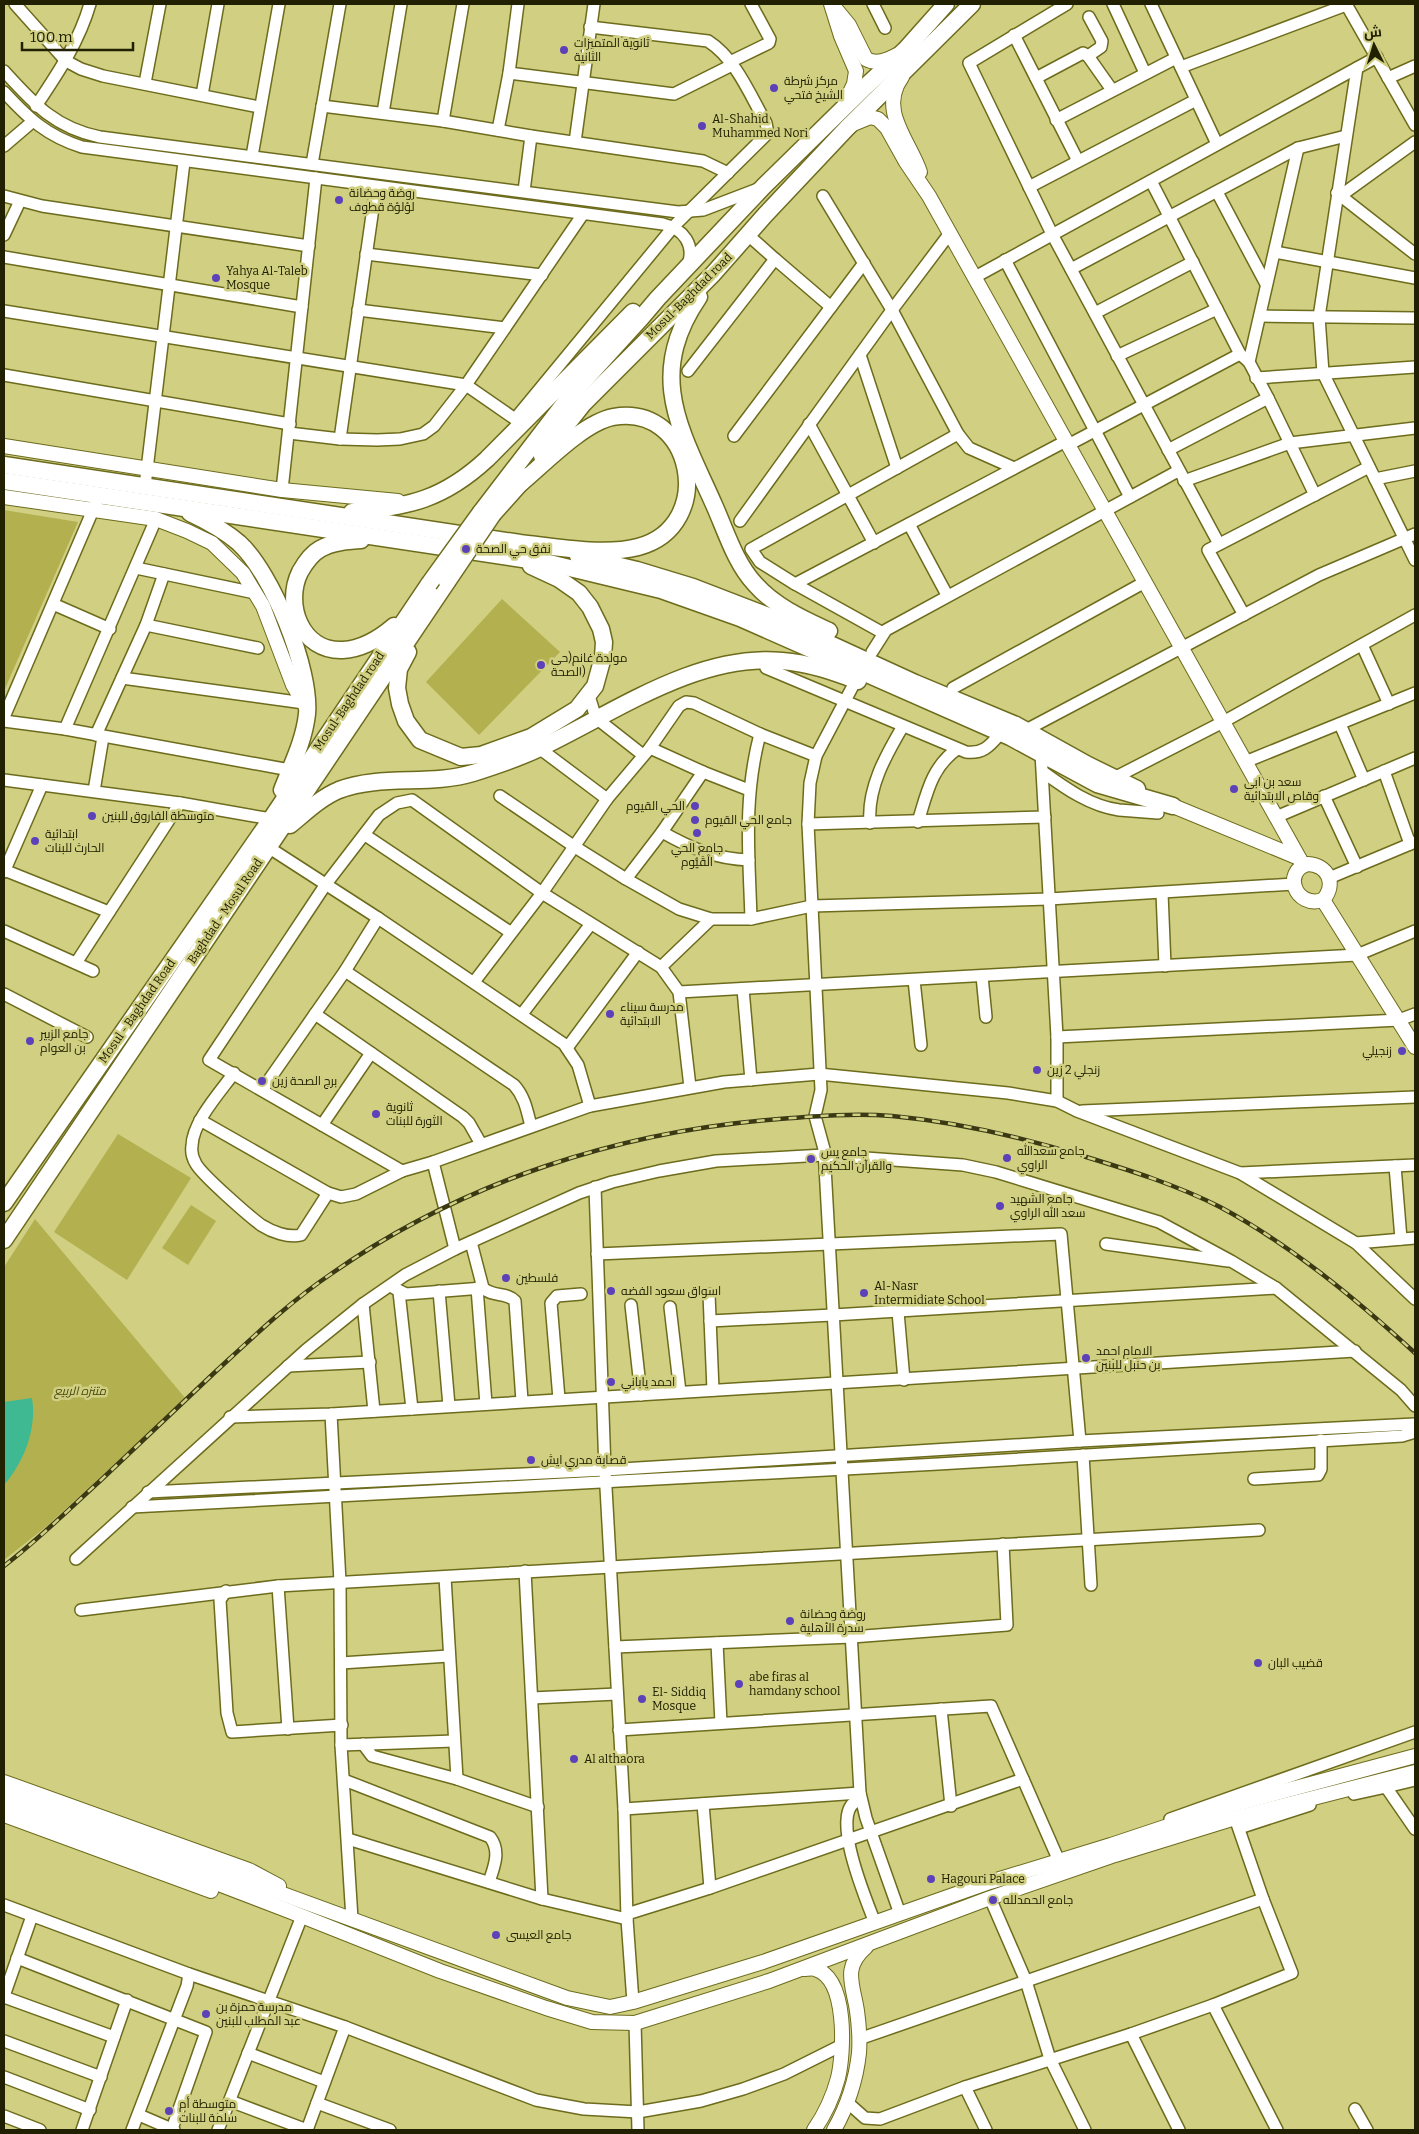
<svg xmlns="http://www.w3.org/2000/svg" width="1419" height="2134" font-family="Bitter,Cairo,serif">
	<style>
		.green { fill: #b3b14f }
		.water { fill: #3eb992 }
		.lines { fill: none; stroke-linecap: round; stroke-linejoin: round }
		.minor-casing { stroke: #6d6b1c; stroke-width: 14 }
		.major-casing { stroke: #6d6b1c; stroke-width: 16 }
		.highway-casing { stroke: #6d6b1c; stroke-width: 19 }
		.minor { stroke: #fff; stroke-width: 11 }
		.major { stroke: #fff; stroke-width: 14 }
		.highway { stroke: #fff; stroke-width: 16 }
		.rail-casing { stroke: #3a3914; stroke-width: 4.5 }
		.rail { stroke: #d0cf82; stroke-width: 2.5; stroke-dasharray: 8; stroke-linecap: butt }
		.highway-bridge-casing { stroke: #6d6b1c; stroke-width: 19; stroke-linecap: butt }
		.highway-bridge { stroke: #fff; stroke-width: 16 }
		.poi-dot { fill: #5c41b9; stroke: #d0cf82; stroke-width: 2 }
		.labels { text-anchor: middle; stroke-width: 5; stroke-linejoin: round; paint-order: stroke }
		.poi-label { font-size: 12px; fill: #212001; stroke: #d0cf82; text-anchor: start }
		.street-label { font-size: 12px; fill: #212001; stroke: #d0cf82 }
		.park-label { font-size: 12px; font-style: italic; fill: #494811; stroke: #d0cf82 }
	</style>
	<rect width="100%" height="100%" fill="#d0cf82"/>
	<g class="green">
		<path d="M4,510L78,522L4,691Z"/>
		<path d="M502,599L560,652L479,735L426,682Z"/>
		<path d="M118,1134L191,1178L127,1280L54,1232Z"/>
		<path d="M191,1205L216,1221L188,1265L162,1248Z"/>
		<path d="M35,1219L186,1399L47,1526L4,1560V1267Z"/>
	</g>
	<path class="water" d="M32,1398C37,1429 24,1462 4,1485V1402Z"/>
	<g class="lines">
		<defs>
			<g id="minor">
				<path d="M15,4L66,61L81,69L103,76L259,107"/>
				<path d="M873,4L885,28"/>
				<path d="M1067,4L969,63L1052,234L1219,544"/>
				<path d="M1113,4L1145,73"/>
				<path d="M1151,4L1217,144"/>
				<path d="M1346,4L1415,125"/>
				<path d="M1014,35L1078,161"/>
				<path d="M1088,56L1101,47L1102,41L1089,17"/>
				<path d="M730,62L769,43L770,39L751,4"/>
				<path d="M1181,67L1346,5"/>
				<path d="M1357,68L1319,317L1323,373L1415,560"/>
				<path d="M4,71C34,104 55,128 100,137L678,212L703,210L758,189"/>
				<path d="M509,73L674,94L732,65"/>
				<path d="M1036,78L1083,53L1088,56L1112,90"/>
				<path d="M1388,78L1415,66"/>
				<path d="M145,83L160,4"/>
				<path d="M4,92C29,119 47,136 82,147L663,224C684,229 695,245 688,265"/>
				<path d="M202,95L218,4"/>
				<path d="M36,106C58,73 79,42 90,4"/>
				<path d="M322,106L443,121L531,136L703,161L728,173"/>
				<path d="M383,113L401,4"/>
				<path d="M1056,120L1176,58"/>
				<path d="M443,121L463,4"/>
				<path d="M498,130L509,73L518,4"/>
				<path d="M575,142L594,4"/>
				<path d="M4,146L32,122"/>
				<path d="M252,156L279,4"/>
				<path d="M312,164L340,4"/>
				<path d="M1151,181L1240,354L1249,362L1268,398L1315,495"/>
				<path d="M1029,187L1196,100"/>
				<path d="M524,191L531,136"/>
				<path d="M1217,192L1266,284"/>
				<path d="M1337,193L1415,254"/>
				<path d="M1337,193L1343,194L1415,142"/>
				<path d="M4,196L42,206L309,246"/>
				<path d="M823,196L892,310L958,434L969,448L1014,468"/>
				<path d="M4,235L20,201"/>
				<path d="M748,235L775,259"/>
				<path d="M1275,252L1415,278"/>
				<path d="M366,254L542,275"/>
				<path d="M4,257L302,307"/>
				<path d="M1005,260L1130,497"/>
				<path d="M1071,269L1298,148L1346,136"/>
				<path d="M975,277L1377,57"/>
				<path d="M358,310L505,328"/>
				<path d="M4,311L466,385L515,419L674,226L768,133L766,123C750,95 736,59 708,41L590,27"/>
				<path d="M1095,313L1193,262"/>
				<path d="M1260,316L1415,318"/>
				<path d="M860,355L897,468"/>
				<path d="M1117,356L1217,309"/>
				<path d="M1249,362L1298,148"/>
				<path d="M688,371L775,259L831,307"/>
				<path d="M4,375L290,424"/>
				<path d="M1256,378L1415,367"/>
				<path d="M809,424L874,543"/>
				<path d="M289,433L340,439L377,440L400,439L423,434L434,426L466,385L583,214"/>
				<path d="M734,436L864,263"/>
				<path d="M340,439L376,187"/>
				<path d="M1068,445L1240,354"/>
				<path d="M1168,450L1268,398"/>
				<path d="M1375,479L1415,471"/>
				<path d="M1184,481L1290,443L1415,428"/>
				<path d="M145,486L184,162"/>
				<path d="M282,490L316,178"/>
				<path d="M740,521L892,310L950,233"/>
				<path d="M909,524L947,595"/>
				<path d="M136,568L255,593"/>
				<path d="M795,584L1066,441"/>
				<path d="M53,604L110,629"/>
				<path d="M1244,615L1208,550L1369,467"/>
				<path d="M146,625L258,648"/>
				<path d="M883,633L795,584L760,562L751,549L958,434"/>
				<path d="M1362,645L1389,704"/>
				<path d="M872,652L886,630L1178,471"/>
				<path d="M766,668L966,752C982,754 989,747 999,735"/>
				<path d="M122,678L304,703"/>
				<path d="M856,680L816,756L810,783L808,824L821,1090L815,1116L824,1149L860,1793L866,1818L900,1914"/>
				<path d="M953,688L1145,582"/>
				<path d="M589,696L596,718L643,755"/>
				<path d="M4,717L96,503"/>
				<path d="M4,721L65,729L290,770"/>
				<path d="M1340,724L1364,780"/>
				<path d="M65,729L156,519"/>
				<path d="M1026,730L1319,575L1415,534"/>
				<path d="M96,735L146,625L164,574"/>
				<path d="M539,748L607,799"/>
				<path d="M650,748L703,772L749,790"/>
				<path d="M1041,753L1057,1037V1101"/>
				<path d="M1245,762L1415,693"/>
				<path d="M1384,771L1410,844"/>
				<path d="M1043,772C1065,788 1090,806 1119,810C1132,811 1145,812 1158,813"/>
				<path d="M1114,778L1223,722L1415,615"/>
				<path d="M4,780L180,803L271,819"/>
				<path d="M94,791L103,737"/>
				<path d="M500,796L575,847L626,879L679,909L711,919H751L812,906L1049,899L1294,884"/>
				<path d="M1324,796L1357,867"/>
				<path d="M1276,817L1415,758"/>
				<path d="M918,822C927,793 931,768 957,749"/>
				<path d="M870,823C867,788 886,755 903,726"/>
				<path d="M808,824L1045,817"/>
				<path d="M662,832C690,848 716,859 749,860"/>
				<path d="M365,835L510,932"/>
				<path d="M268,847L378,918L564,1044L578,1065L590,1106"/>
				<path d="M4,870L109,912"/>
				<path d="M4,872L42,785"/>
				<path d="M1329,878L1415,842"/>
				<path d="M626,879L662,832L703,772"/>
				<path d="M1162,893L1165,966"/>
				<path d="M751,919C749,853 743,799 760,734"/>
				<path d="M4,931L93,971"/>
				<path d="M76,963L180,803"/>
				<path d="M661,967L711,919"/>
				<path d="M345,971L514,1085C525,1097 527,1111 531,1126"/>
				<path d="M982,976L986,1017"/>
				<path d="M914,980L921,1045"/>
				<path d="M474,982L542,893L607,799L650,748L679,706L686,702L694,703L760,734L816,756"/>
				<path d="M743,989L751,1080"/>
				<path d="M679,992L1357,955L1415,931"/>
				<path d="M4,994L87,1037"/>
				<path d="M315,1014L463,1117L469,1123L481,1144"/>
				<path d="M522,1014L590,925"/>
				<path d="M1057,1037L1399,1020L1415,1014"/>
				<path d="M567,1048L638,952"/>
				<path d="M234,1073C220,1092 192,1123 192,1146C191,1152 193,1159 196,1164C203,1176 249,1216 261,1225C272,1232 288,1238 301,1235L328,1193L341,1197L356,1194L402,1171L433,1162L590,1106L724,1082L819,1074L1008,1093L1057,1101L1077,1111L1240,1173L1356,1243L1415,1299"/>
				<path d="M262,1090L345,971L378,918"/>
				<path d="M1082,1111L1415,1097"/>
				<path d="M200,1120L328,1193"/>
				<path d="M322,1125L371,1053"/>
				<path d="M433,1162L455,1249"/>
				<path d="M1395,1166L1401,1239"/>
				<path d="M402,1171L209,1060L326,884L379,815L397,803L412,800L542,893L661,967L679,992L690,1087"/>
				<path d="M1240,1173L1415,1165"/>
				<path d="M595,1187L605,1470L624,1809L627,1919L633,2002"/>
				<path d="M471,1242L483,1288C492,1297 507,1292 515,1301L522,1401"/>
				<path d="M1356,1243L1415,1238"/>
				<path d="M1106,1244L1228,1261"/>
				<path d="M597,1254L1061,1234L1080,1441"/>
				<path d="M394,1288L406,1294L483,1288"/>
				<path d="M477,1288L486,1404"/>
				<path d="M439,1291L449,1406"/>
				<path d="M399,1292L412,1409"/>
				<path d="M709,1294L713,1390"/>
				<path d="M363,1304L374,1411"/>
				<path d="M631,1305L641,1395"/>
				<path d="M670,1307L680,1392"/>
				<path d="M898,1312L904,1380"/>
				<path d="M710,1321L833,1315L1276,1288"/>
				<path d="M288,1366L370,1362"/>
				<path d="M559,1399L551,1303L557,1296L581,1294"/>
				<path d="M331,1414L340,1582L341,1745L352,1919"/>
				<path d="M230,1417L331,1414L1355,1351"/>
				<path d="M1083,1455L1091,1585"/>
				<path d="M1254,1479L1318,1475L1321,1469V1440"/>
				<path d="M148,1492L605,1470L1080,1441L1415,1424"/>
				<path d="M132,1507L938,1464L1402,1436L1415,1432"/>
				<path d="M76,1559L306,1350L363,1304L405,1275L455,1249L579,1193L612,1182L659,1171L716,1161L824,1155L963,1165L996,1172L1159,1222L1231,1261L1276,1288L1401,1390L1415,1406"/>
				<path d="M525,1571L542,1899L627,1919"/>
				<path d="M445,1577L457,1779"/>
				<path d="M278,1586L288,1729"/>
				<path d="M226,1591L220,1600L227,1713L232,1732L342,1725"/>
				<path d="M81,1610L278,1586L1259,1530"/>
				<path d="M717,1643L721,1723"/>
				<path d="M615,1647L852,1637L1007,1625L1003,1544"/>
				<path d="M341,1663L449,1656"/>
				<path d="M532,1698L617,1694"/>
				<path d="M941,1709L951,1806"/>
				<path d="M619,1730L991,1706L1059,1861"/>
				<path d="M363,1744L372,1756L457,1779L538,1807"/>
				<path d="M341,1745L454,1741"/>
				<path d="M344,1780L490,1837C501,1851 494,1867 489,1882"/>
				<path d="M1386,1787L1415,1780"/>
				<path d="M1354,1794L1386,1787L1415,1829"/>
				<path d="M861,1800C825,1805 868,1904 875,1923"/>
				<path d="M703,1804L710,1888"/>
				<path d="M624,1809L860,1793"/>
				<path d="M1170,1819L1415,1732"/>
				<path d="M1239,1828L1310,1805"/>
				<path d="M348,1839L542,1899"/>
				<path d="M990,1898L1026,1981L1050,2059L1085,2130"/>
				<path d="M4,1905L189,1974L345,2027L536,2100L584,2109L638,2112L701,2101L743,2089L784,2074L842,2045"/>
				<path d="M627,1914L710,1888L1023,1779"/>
				<path d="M17,1958L206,2032L172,2129"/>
				<path d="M4,1996L32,1916"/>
				<path d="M4,1997L114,2037"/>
				<path d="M1213,2005L1277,2130"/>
				<path d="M635,2023L638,2130"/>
				<path d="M1131,2034L1179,2130"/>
				<path d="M859,2039L1263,1899"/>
				<path d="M4,2041L101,2077"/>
				<path d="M248,2053L324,2082"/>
				<path d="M4,2077L90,2110"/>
				<path d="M965,2087L986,2130"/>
				<path d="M230,2101L307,2130"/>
				<path d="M847,2102L865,2118L880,2119L965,2087L1131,2034L1213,2005L1292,1973L1263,1899L1235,1818"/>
				<path d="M317,2103L390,2130"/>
				<path d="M1355,2109L1367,2130"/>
				<path d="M139,2115L174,2130"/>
				<path d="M4,2116L40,2130"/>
				<path d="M82,2130L127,2000"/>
				<path d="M132,2130L187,1986L189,1974"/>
				<path d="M218,2130L302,1916"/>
				<path d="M307,2130L345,2027"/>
			</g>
			<g id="major">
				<path d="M831,4L841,36L856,71L854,84L845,103"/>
				<path d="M835,8L849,25L866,59C877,65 887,60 897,55"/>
				<path d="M902,77C878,110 909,140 920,172"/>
				<path d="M853,124L870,117L878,119L887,128L906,162L929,196L1303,865"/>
				<path d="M4,446L282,490L398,501"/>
				<path d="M4,497L156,519L187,531L212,543L243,573L263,606L293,685L306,707"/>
				<path d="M1173,806L1299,858"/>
				<path d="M1308,864C1328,865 1337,884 1323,900C1295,909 1282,871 1308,864Z"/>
				<path d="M1323,900L1415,1047"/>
				<path d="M4,1782L249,1870L279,1886"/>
				<path d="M4,1792L567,1998L610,2007L633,2002L763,1962L990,1882L1111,1845L1228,1806L1415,1756"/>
				<path d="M4,1802L289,1911L440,1971L546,2008L592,2022L635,2023L769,1981L990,1898L1115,1855L1235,1818L1415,1772"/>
				<path d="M4,1815L211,1891"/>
				<path d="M804,1969C807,1969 812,1968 815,1969C848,1978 844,2053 838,2078C833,2097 825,2114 814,2130"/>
				<path d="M834,2130C847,2107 856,2080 859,2053C860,2039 859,2025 857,2011C853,1984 842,1968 866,1947"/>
			</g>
			<g id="highway">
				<path d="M699,297C645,376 681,430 715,507C726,532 736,564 755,584C774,606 803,619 829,631"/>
				<path d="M542,456L583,404L713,274L765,215L847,128L972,4"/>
				<path d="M4,465L520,543C555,547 604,556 638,547C718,526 693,402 613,417C583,423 545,463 521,483"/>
				<path d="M4,481L549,563L661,590L740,618L1010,737L1097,784L1173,806"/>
				<path d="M352,512C409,507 444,499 487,459L633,312"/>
				<path d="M481,512L570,396L641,318L658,298L764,186L866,86L905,50L946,4"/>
				<path d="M190,513C207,521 224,530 239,543C272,573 311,669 307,714C304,741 292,764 282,790"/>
				<path d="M493,514L527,476"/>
				<path d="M361,540C347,541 332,542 320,549C311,554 305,563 300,572C284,604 301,652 343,650C362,649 380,638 394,626"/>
				<path d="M578,556L637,570L693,587L771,617L915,683L1016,725L1088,765L1137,789"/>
				<path d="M408,652L399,669L397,688L400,704L406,721L420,740L461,757L481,755L531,737L577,709L595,686L603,657L604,642L601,629L590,607L579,593L559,579L531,566"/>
				<path d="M290,825C305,813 320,798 339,790C381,774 430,786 473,773C495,766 519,758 540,748C614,713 697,653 782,661C809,663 834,672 858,681"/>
				<path d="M4,1203L271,819L429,584"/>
				<path d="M4,1240L447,582"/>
			</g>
		</defs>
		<use href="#minor" class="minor-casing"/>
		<use href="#major" class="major-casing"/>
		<use href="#highway" class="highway-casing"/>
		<use href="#minor" class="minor"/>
		<use href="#major" class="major"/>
		<use href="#highway" class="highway"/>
		<defs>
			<path id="rail" d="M4,1566C38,1540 69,1509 101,1480C138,1445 176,1409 213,1374C251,1339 288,1303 331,1274C462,1182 620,1131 779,1119C817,1116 855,1113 892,1116C957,1122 1021,1137 1083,1156C1129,1170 1177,1185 1220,1207C1291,1245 1356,1299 1415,1353"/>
		</defs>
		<use href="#rail" class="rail-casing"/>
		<use href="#rail" class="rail"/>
		<defs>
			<g id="highway-bridge">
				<path d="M447,582L493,514"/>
				<path d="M429,584L481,512"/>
			</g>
		</defs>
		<use href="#highway-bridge" class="highway-bridge-casing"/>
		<use href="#highway-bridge" class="highway-bridge"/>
	</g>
	<g class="poi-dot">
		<circle cx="564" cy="50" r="5"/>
		<circle cx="774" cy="88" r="5"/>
		<circle cx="702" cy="126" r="5"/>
		<circle cx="339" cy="200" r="5"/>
		<circle cx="216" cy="278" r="5"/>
		<circle cx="466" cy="549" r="5"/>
		<circle cx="541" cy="665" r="5"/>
		<circle cx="1234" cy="789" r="5"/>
		<circle cx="695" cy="806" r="5"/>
		<circle cx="92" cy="816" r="5"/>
		<circle cx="695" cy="820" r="5"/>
		<circle cx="697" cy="833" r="5"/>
		<circle cx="35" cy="841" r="5"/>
		<circle cx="610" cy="1014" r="5"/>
		<circle cx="30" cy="1041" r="5"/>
		<circle cx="1402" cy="1051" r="5"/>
		<circle cx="1037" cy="1070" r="5"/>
		<circle cx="262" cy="1081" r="5"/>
		<circle cx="376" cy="1114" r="5"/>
		<circle cx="1007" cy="1158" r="5"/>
		<circle cx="811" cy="1159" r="5"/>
		<circle cx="1000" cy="1206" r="5"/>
		<circle cx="506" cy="1278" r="5"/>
		<circle cx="611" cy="1291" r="5"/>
		<circle cx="864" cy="1293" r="5"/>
		<circle cx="1086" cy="1358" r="5"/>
		<circle cx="611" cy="1382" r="5"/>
		<circle cx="531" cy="1460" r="5"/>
		<circle cx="790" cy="1621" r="5"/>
		<circle cx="1258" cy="1663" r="5"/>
		<circle cx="739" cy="1684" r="5"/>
		<circle cx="642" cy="1699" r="5"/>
		<circle cx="574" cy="1759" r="5"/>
		<circle cx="931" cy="1879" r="5"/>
		<circle cx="993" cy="1900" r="5"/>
		<circle cx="496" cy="1935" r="5"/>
		<circle cx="206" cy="2014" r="5"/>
		<circle cx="169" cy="2111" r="5"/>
	</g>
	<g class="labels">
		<g class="poi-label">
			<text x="574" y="47">ثانوية المتميزات<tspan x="574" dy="14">الثانية</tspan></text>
			<text x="784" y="85">مركز شرطة<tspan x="784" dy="14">الشيخ فتحي</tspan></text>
			<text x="712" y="123">Al-Shahid<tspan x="712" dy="14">Muhammed Nori</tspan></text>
			<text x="349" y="197">روضة وحضانة<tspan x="349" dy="14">لؤلؤة قطوف</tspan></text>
			<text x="226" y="275">Yahya Al-Taleb<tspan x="226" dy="14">Mosque</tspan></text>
			<text x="476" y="553">نفق حي الصحة</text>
			<text x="551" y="662">مولدة غانم(حي<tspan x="551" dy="14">الصحة)</tspan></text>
			<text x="1244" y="786">سعد بن ابي<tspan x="1244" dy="14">وقاص الابتدائية</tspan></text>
			<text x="685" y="810" text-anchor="end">الحي القيوم</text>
			<text x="102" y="820">متوسطة الفاروق للبنين</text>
			<text x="705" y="824">جامع الحي القيوم</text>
			<text x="45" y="838">ابتدائية<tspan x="45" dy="14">الحارث للبنات</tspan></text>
			<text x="697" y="852" text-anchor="middle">جامع الحي<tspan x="697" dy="14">الْقَيُّوم</tspan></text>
			<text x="620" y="1011">مدرسة سيناء<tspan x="620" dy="14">الابتدائية</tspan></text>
			<text x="40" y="1038">جامع الزبير<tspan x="40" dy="14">بن العوام</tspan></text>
			<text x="1392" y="1055" text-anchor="end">زنجيلي</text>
			<text x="1047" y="1074">زنجلي 2 زين</text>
			<text x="272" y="1085">برج الصحة زين</text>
			<text x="386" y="1111">ثانوية<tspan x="386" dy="14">الثورة للبنات</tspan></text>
			<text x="1017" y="1155">جامع سعدالله<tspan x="1017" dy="14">الراوي</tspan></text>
			<text x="821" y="1156">جامع يس<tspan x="821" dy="14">والقرآن الحكيم</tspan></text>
			<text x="1010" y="1203">جامع الشهيد<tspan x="1010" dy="14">سعد الله الراوي</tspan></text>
			<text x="516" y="1282">فلسطين</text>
			<text x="874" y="1290">Al-Nasr<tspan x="874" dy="14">Intermidiate School</tspan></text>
			<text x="621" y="1295">اسواق سعود الفضه</text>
			<text x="1096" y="1355">الامام احمد<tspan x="1096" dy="14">بن حنبل للبنين</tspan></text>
			<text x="621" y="1386">احمد ياباني</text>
			<text x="541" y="1464">قصابة مدري ايش</text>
			<text x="800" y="1618">روضة وحضانة<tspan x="800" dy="14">سدرة الأهلية</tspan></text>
			<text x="1268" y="1667">قضيب البان</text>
			<text x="749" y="1681">abe firas al<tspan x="749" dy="14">hamdany school</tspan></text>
			<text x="652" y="1696">El- Siddiq<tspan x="652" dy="14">Mosque</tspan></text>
			<text x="584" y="1763">Al althaora</text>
			<text x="941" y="1883">Hagouri Palace</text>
			<text x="1003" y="1904">جامع الحمدلله</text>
			<text x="506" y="1939">جامع العيسى</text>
			<text x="216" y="2011">مدرسة حمزة بن<tspan x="216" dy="14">عبد المطلب للبنين</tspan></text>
			<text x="179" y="2108">متوسطة أم<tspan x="179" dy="14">سلمة للبنات</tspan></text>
		</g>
		<g class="street-label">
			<text transform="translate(689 296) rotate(-45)" y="4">Mosul-Baghdad road</text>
			<text transform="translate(349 701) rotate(-56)" y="4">Mosul-Baghdad road</text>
			<text transform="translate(225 911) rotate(-56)" y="4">Baghdad - Mosul Road</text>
			<text transform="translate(137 1011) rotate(-55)" y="4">Mosul - Baghdad Road</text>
		</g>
		<g class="park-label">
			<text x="80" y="1395">متنزه الربيع</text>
		</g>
	</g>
	<rect width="1419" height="2134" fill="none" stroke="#212001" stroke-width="10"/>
	<g transform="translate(1374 45) rotate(355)" stroke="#d0cf82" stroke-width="4" paint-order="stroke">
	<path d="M0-4L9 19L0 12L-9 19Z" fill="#212001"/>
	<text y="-8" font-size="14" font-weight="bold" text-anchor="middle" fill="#212001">ش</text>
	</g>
	<path d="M22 42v8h111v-8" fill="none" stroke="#212001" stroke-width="2.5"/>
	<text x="30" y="42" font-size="15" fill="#212001" stroke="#d0cf82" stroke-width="4" paint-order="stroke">100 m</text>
</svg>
